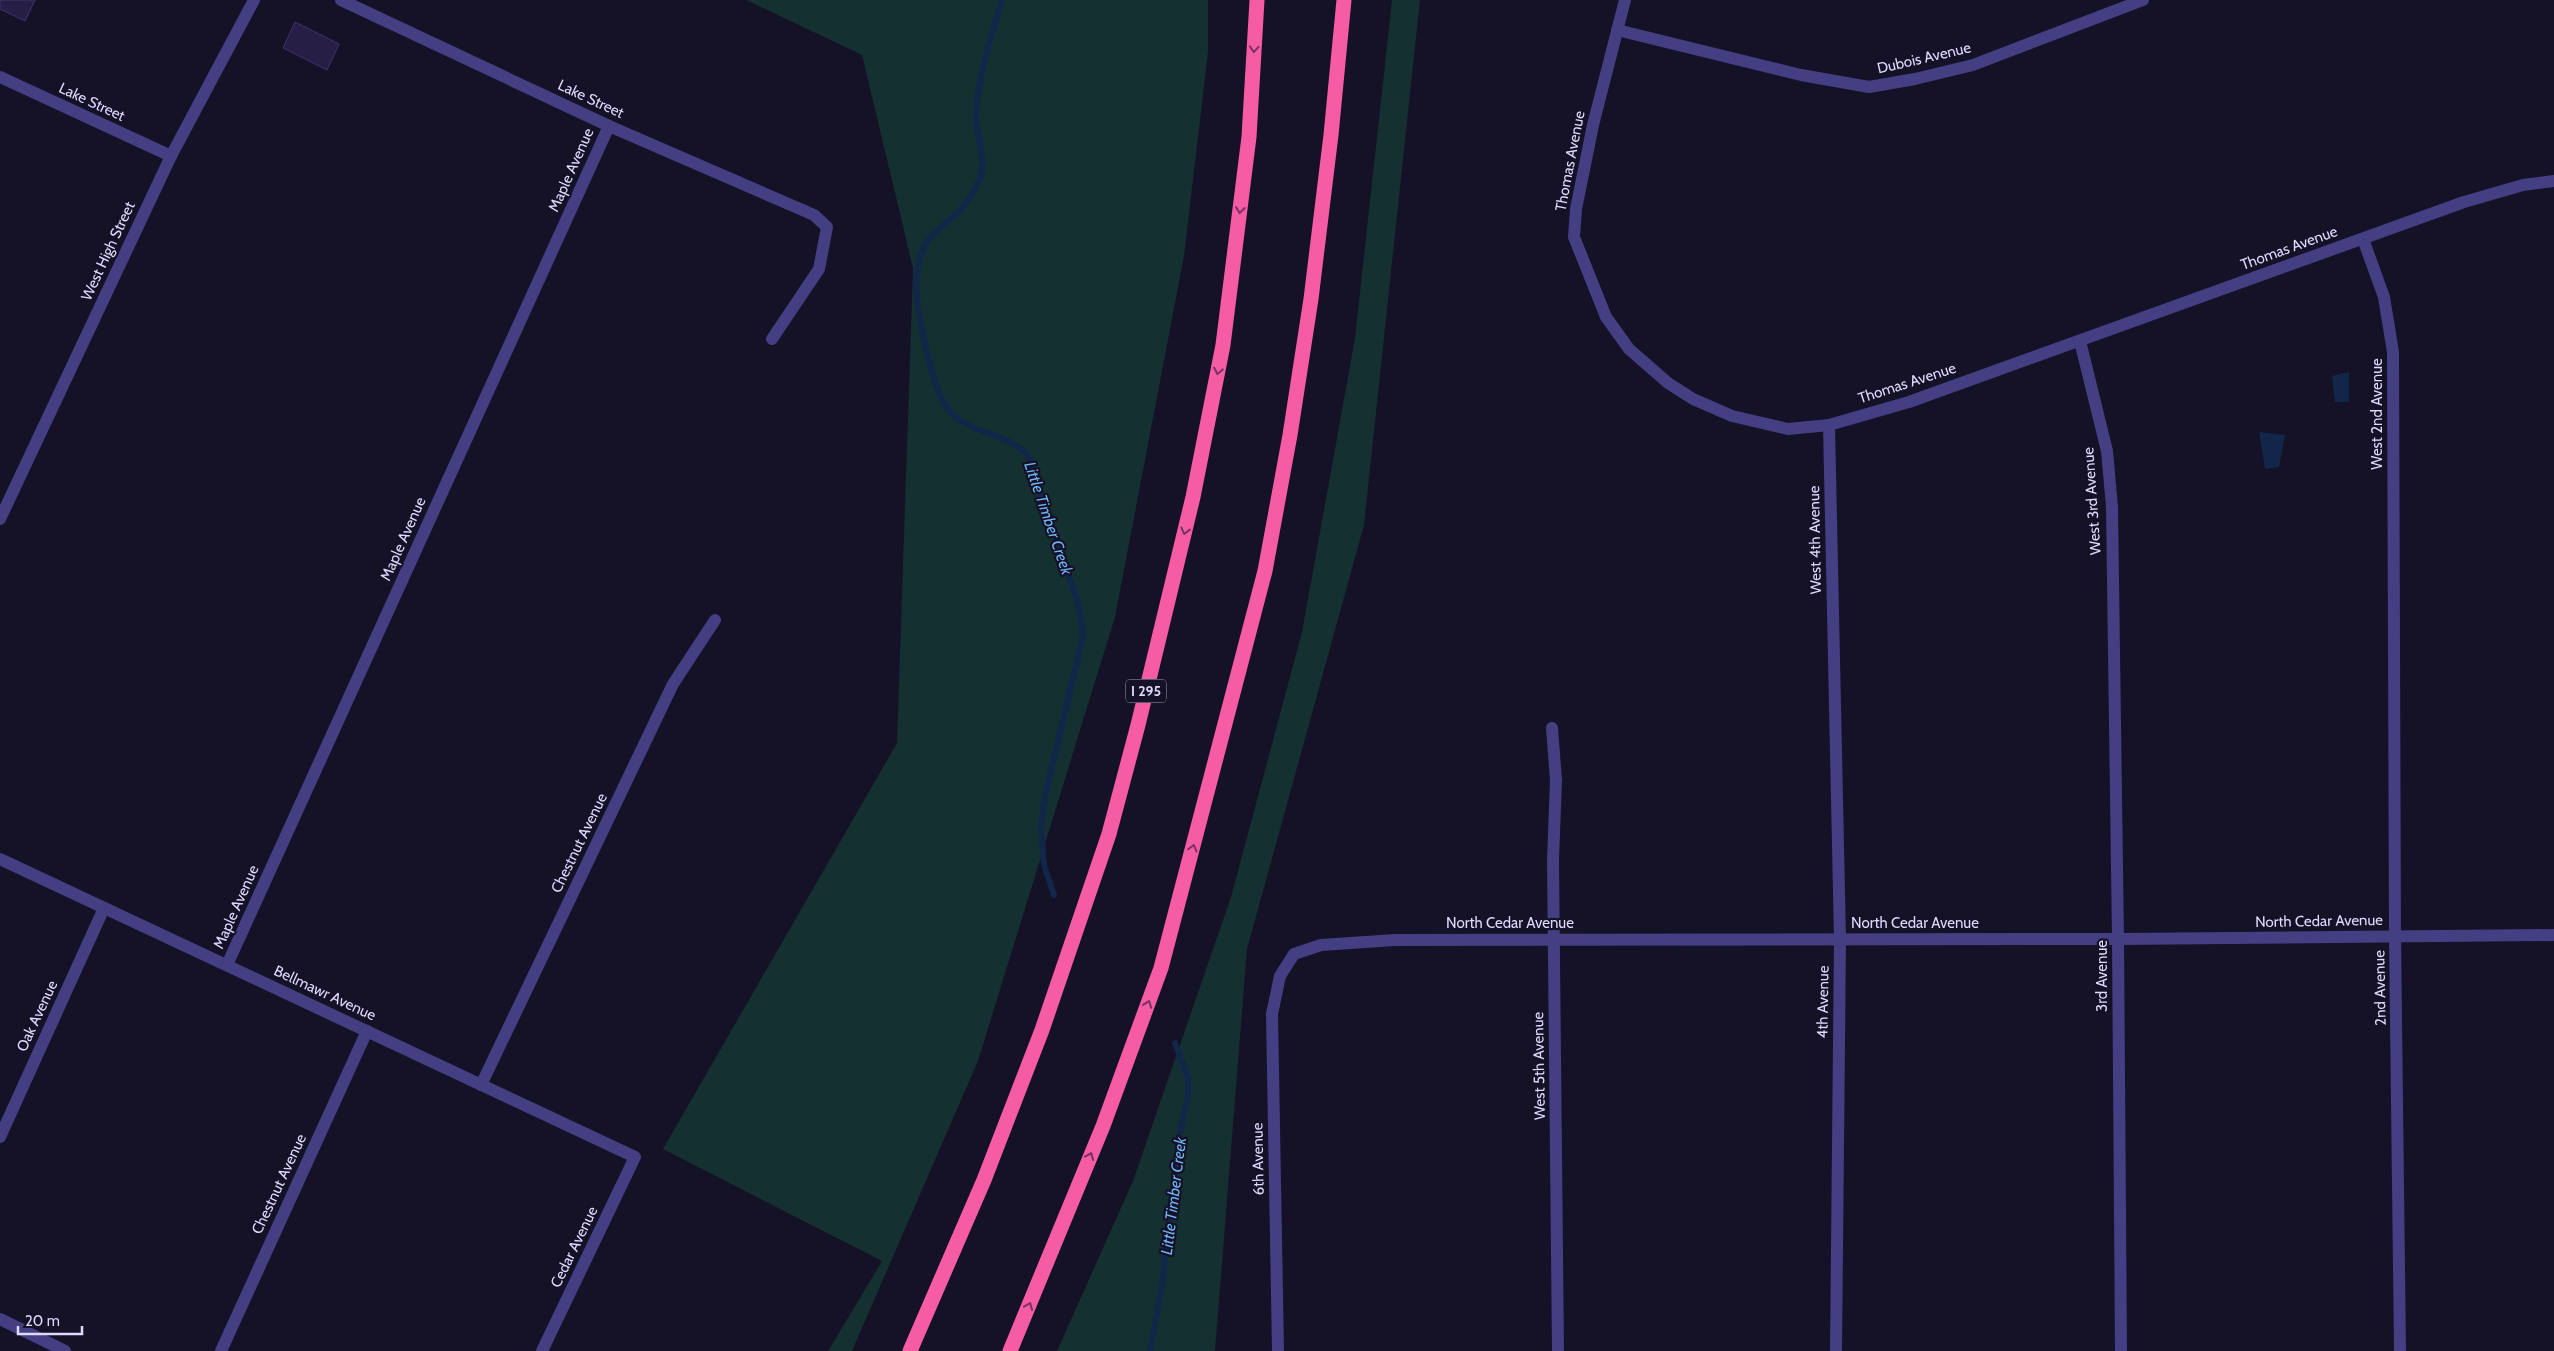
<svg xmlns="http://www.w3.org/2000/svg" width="2554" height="1351" font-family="Cabin,sans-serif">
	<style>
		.green { fill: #153030 }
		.water { fill: #12264a }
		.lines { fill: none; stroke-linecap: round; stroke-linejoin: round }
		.stream { stroke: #12264a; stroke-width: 6 }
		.building { fill: #271e46; stroke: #3f3271 }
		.minor { stroke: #433f82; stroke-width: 12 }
		.highway { stroke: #f55ca3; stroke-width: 15 }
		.oneway { stroke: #7a335e }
		.labels { text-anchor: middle; stroke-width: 4.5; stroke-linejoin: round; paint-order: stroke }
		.shield { fill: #151126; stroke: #a29dbc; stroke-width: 1 }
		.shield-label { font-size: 14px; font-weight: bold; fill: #ded9fd }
		.street-label { font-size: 15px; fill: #ded9fd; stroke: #151126 }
		.water-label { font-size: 16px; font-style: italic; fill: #6eb5f6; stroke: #151126 }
	</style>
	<rect width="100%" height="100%" fill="#151126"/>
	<g class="green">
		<path d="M746,0H1208V52L1184,256L1115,617L978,1061L852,1351H828L882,1261L663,1149L897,743L913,268L862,55Z"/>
		<path d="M1392,0H1420L1364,525L1247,949L1215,1351H1057L1133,1181L1231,897L1302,632L1355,338Z"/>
	</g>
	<g class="water">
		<path d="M2349,372V402H2335L2332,376Z"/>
		<path d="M2259,432L2285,435L2279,467L2265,469Z"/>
	</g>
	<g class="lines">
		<g class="stream">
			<path d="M1002,0C991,37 978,76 976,115C975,133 986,156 981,175C974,195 963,210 946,223C938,230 930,235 925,245C921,254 917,267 916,278C915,305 932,397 953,415C975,434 1009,434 1028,456L1079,606L1083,636L1045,796L1041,826L1044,865L1054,895"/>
			<path d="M1150,1351L1162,1285L1178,1143L1188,1095V1078L1175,1043"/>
		</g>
	</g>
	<g class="building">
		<path d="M0,0H35L25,21L0,9Z"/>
		<path d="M295,22L339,44L327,70L283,48Z"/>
	</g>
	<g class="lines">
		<g class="minor">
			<path d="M341,0L609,126L814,215L827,227L819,269L772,339"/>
			<path d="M1625,0L1593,125L1576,209L1574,237L1606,317L1629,349L1668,383L1693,399L1732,416L1788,429L1829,425L1909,402L2464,202L2523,185L2554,181"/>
			<path d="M1617,30L1801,75L1869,87L1915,79L1973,65L2143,0"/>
			<path d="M0,77L171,156"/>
			<path d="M2363,239L2384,297L2393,352L2395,936L2400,1351"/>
			<path d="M2080,341L2107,451L2112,507L2118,939L2121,1351"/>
			<path d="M1829,425L1840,939L1836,1351"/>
			<path d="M0,519L171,156L254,0"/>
			<path d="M1552,728L1556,780L1553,860L1558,1351"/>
			<path d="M0,859L635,1157L542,1351"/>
			<path d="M227,965L609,126"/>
			<path d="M481,1085L673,684L715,620"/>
			<path d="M0,1137L104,908"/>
			<path d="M0,1319L65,1351"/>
			<path d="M221,1351L367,1031"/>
			<path d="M1278,1351L1272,1014L1280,976L1294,954L1321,945L1395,940L2118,939L2554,935"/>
		</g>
		<g class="highway">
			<path d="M910,1351L984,1180L1042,1030L1109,834L1138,725L1193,497L1223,345L1249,137L1257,0"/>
			<path d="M1010,1351L1103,1126L1161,968L1265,571L1290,435L1311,299L1331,135L1344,0"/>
		</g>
	</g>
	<defs><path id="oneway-chevron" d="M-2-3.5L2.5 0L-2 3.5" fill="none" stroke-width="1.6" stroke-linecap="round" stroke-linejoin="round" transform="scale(1.25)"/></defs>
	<g class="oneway">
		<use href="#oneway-chevron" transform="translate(1254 49) rotate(94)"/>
		<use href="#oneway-chevron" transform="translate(1240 210) rotate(97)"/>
		<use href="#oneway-chevron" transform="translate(1218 371) rotate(101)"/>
		<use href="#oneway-chevron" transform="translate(1185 531) rotate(104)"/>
		<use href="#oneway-chevron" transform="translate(1193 848) rotate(-75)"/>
		<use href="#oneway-chevron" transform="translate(1148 1004) rotate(-70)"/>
		<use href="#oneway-chevron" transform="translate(1090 1156) rotate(-68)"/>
		<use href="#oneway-chevron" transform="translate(1029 1306) rotate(-68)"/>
	</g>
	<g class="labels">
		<rect class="shield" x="1126" y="679.5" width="40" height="23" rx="4"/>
		<g class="shield-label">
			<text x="1146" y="696">I 295</text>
		</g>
		<g class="street-label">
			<text transform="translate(1924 58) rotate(-13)" y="5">Dubois Avenue</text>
			<text transform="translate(591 99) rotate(25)" y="5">Lake Street</text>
			<text transform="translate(92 102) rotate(25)" y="5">Lake Street</text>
			<text transform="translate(1570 161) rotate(-79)" y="5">Thomas Avenue</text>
			<text transform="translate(571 170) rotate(-66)" y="5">Maple Avenue</text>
			<text transform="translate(2289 248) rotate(-20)" y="5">Thomas Avenue</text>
			<text transform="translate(108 251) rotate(-65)" y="5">West High Street</text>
			<text transform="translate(1907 383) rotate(-18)" y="5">Thomas Avenue</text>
			<text transform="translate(2377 414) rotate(-90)" y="5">West 2nd Avenue</text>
			<text transform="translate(2092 501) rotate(-94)" y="5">West 3rd Avenue</text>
			<text transform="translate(403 539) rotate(-66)" y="5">Maple Avenue</text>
			<text transform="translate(1815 540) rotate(-91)" y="5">West 4th Avenue</text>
			<text transform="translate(579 843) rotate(-64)" y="5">Chestnut Avenue</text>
			<text transform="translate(236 907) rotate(-66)" y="5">Maple Avenue</text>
			<text transform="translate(2319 921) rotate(-1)" y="5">North Cedar Avenue</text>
			<text x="1510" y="928">North Cedar Avenue</text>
			<text x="1915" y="928">North Cedar Avenue</text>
			<text transform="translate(2102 976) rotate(-90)" y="5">3rd Avenue</text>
			<text transform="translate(2380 988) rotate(-91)" y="5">2nd Avenue</text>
			<text transform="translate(325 993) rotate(25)" y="5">Bellmawr Avenue</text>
			<text transform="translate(1823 1002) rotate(-89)" y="5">4th Avenue</text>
			<text transform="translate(37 1016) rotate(-65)" y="5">Oak Avenue</text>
			<text transform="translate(1539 1066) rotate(-91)" y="5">West 5th Avenue</text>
			<text transform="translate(1258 1159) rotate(-91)" y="5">6th Avenue</text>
			<text transform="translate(279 1184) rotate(-65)" y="5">Chestnut Avenue</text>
			<text transform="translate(574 1247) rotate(-64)" y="5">Cedar Avenue</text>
		</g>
		<g class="water-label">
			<text transform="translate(1049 518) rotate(71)" y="6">Little Timber Creek</text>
			<text transform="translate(1173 1196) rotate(-83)" y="6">Little Timber Creek</text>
		</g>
	</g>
	<path d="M18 1326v8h64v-8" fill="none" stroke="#ded9fd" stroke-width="2.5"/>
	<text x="25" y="1326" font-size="15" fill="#ded9fd" stroke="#151126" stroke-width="4" paint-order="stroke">20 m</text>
</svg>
